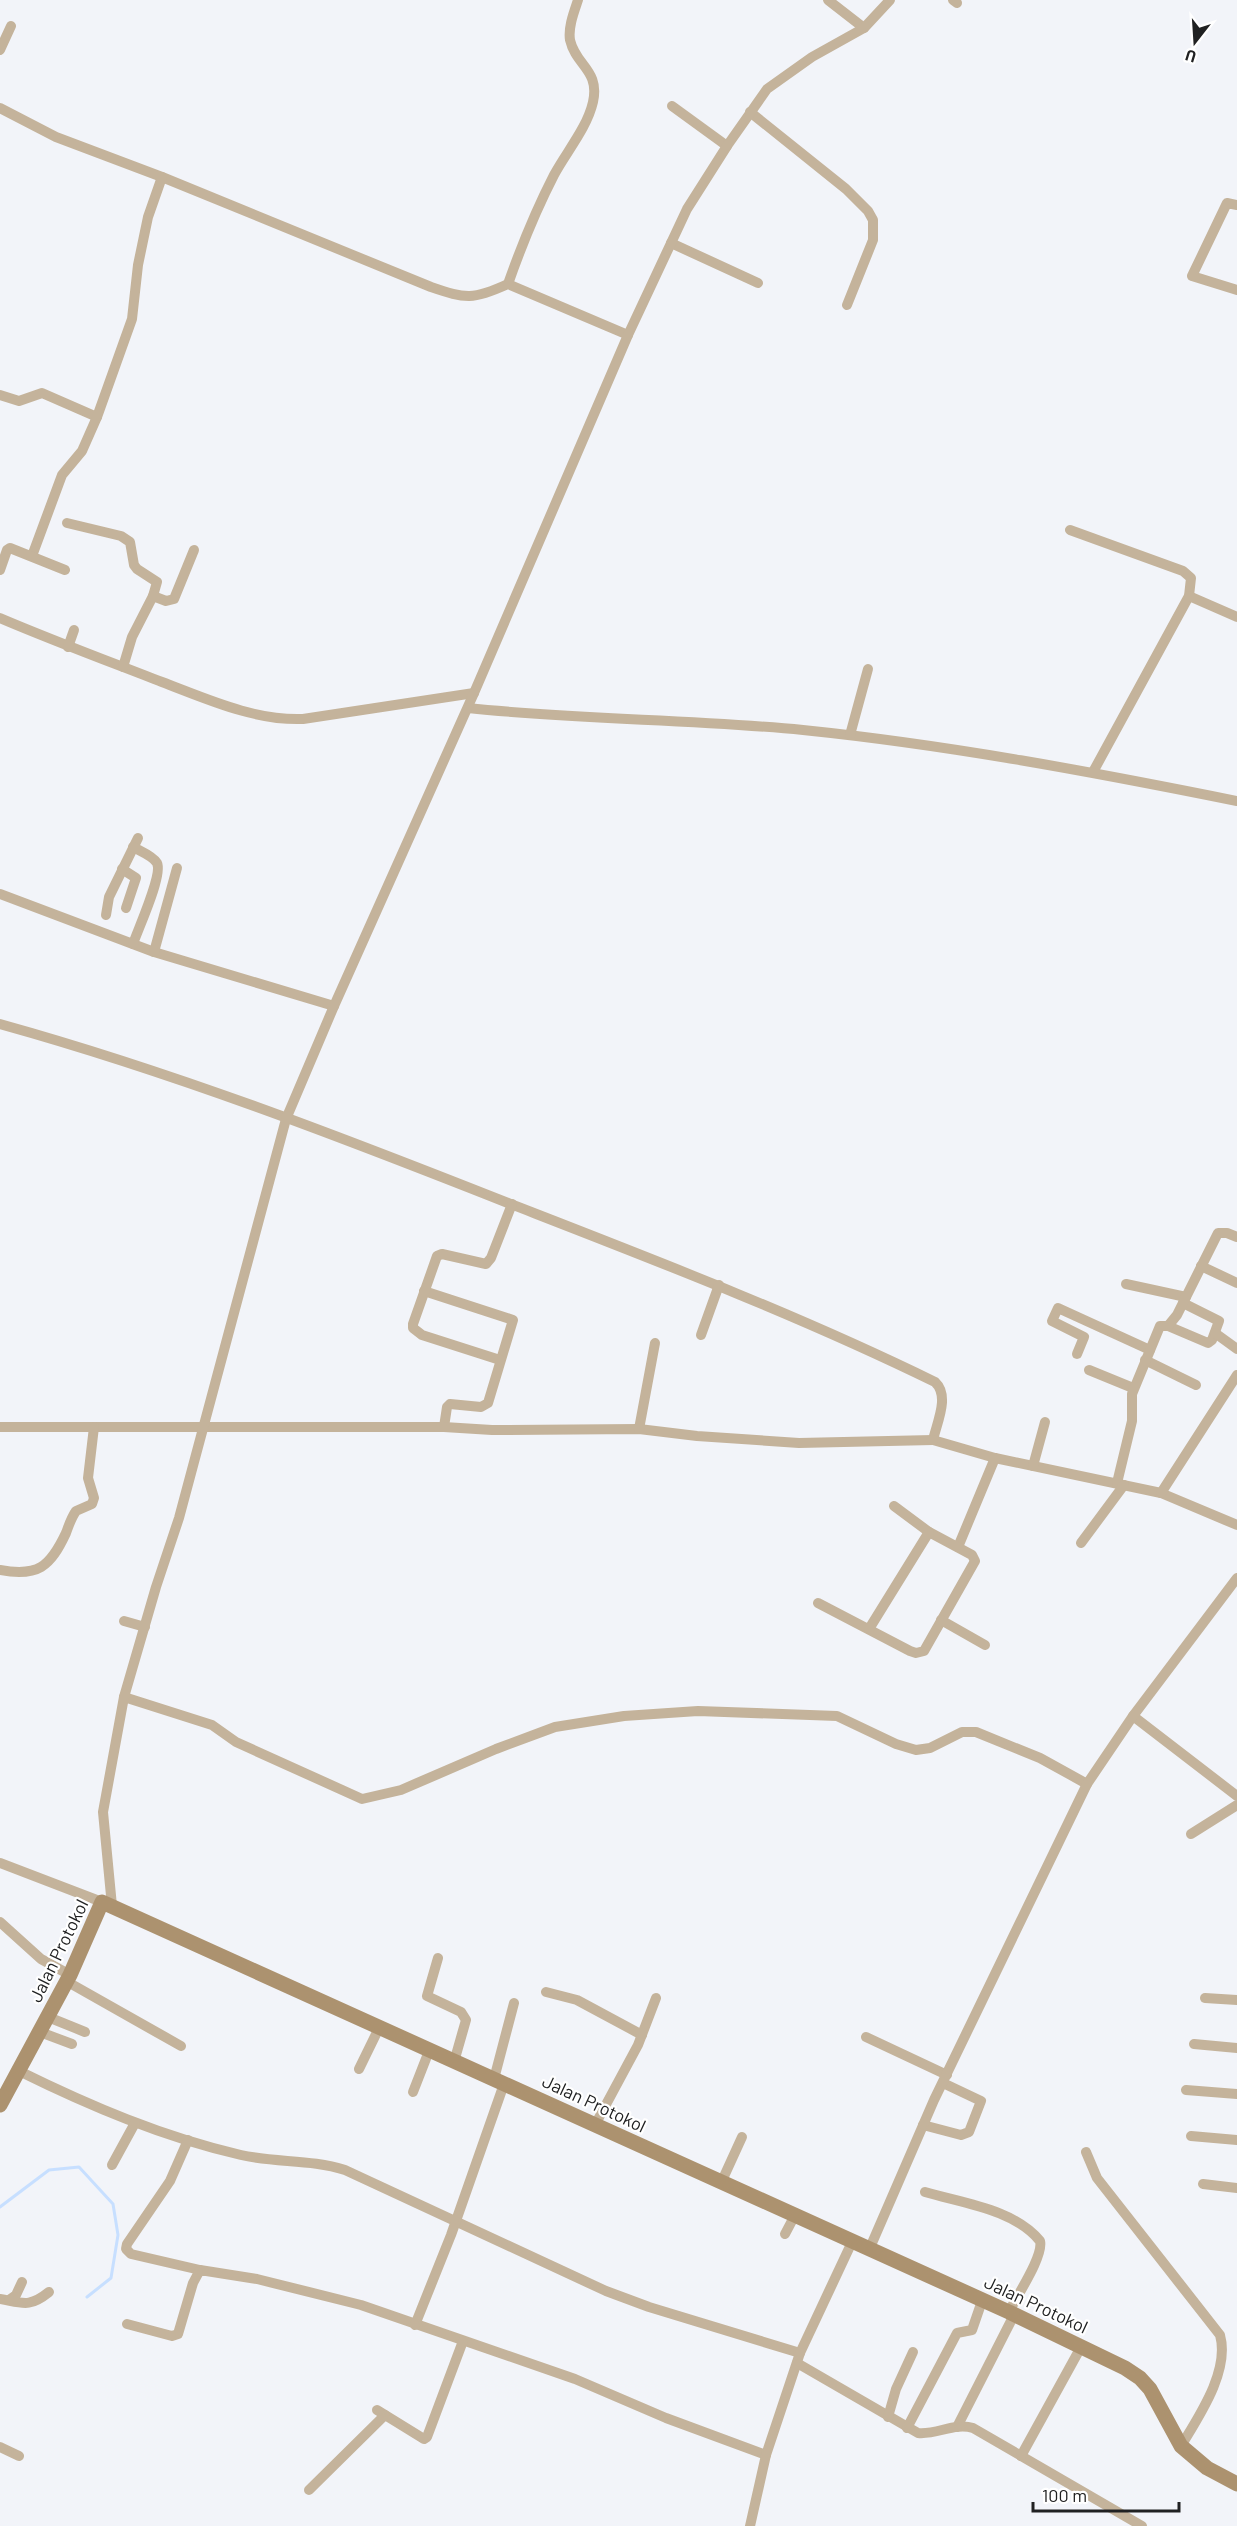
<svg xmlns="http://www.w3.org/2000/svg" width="1237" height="2526" font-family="Barlow,sans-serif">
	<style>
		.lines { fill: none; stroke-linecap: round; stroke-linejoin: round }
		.stream { stroke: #c7dfff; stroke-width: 3 }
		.street { stroke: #c4b39b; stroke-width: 10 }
		.secondary { stroke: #ac926f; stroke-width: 15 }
		.labels { text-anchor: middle; stroke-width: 4.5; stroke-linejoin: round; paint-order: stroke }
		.street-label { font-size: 18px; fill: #202122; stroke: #fff }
	</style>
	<rect width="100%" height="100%" fill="#f2f4f9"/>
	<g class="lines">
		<path class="stream" d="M0,2207L49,2170L79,2167L113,2204L118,2235L111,2278L87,2297"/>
		<g class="street">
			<path d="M828,0L864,28"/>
			<path d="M953,0L957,3"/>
			<path d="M0,50L11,26"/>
			<path d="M672,106L727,146"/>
			<path d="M0,108L56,137L162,177L431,287C466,299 473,300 508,284L628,335"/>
			<path d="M750,112L846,189L868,211L873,220V240L847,305"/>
			<path d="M1237,205L1227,203L1192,276L1237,290"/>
			<path d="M671,243L758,283"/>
			<path d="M508,284C521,247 536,210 554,175C567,151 587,128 593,102C600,70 576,66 570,40C568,27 574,12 578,0"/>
			<path d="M0,395L19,401L42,393L97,417"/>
			<path d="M67,523L121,536L130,542L134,565L137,569L157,582L153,596"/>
			<path d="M1070,530L1183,571L1191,578L1189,596L1093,772"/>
			<path d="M32,556L62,475L82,451L97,417L132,319L138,265L148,217L162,177"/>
			<path d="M0,570L7,550L10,548L65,570"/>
			<path d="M1189,596L1237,617"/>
			<path d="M0,618C54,641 108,661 162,682C207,699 255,721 303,719L474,693"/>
			<path d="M68,647L74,630"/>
			<path d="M123,667L132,637L153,596L166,601L174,599L194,550"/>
			<path d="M468,708C579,720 692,719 803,730C949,745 1093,772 1237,801"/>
			<path d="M850,735L868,669"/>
			<path d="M122,869L136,878L126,908"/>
			<path d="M0,894L154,952L334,1006"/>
			<path d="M106,915L109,897L138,838"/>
			<path d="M133,944C138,929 163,875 157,863C153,856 140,851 133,847"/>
			<path d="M154,952L177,868"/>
			<path d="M0,1024C173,1072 341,1137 508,1203C652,1259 796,1314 935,1382C950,1396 937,1422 933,1440L995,1458L1161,1493L1237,1525"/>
			<path d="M1201,1266L1237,1283"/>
			<path d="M1126,1284L1186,1297"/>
			<path d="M424,1291L513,1320L488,1403L481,1407L450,1404L447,1407L444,1427"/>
			<path d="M1168,1326L1208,1343L1212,1340L1219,1321L1183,1303"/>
			<path d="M1215,1333L1237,1349"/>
			<path d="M701,1335L719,1285"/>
			<path d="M1077,1354L1084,1337L1052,1321L1058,1308L1150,1350"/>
			<path d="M500,1360L422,1335L413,1328V1324L437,1256L442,1254L486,1264L491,1258L512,1204"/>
			<path d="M1145,1360L1196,1385"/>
			<path d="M1089,1370L1133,1388"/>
			<path d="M0,1427H444L492,1430L639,1429L697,1436L799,1443L933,1440"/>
			<path d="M639,1429L655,1343"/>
			<path d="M1033,1466L1045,1422"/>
			<path d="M1117,1483L1132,1421V1394L1160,1326H1168L1177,1315L1218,1233H1227L1237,1237"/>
			<path d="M1161,1493L1237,1375"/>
			<path d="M1081,1543L1124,1485"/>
			<path d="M958,1547L995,1458"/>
			<path d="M0,1570C38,1577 50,1567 66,1533C69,1525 71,1518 76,1511L92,1504L94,1498L88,1478L94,1427"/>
			<path d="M818,1603L910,1651L916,1653L924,1651L975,1561L972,1555L929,1532L894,1506"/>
			<path d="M941,1620L985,1645"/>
			<path d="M124,1621L145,1627"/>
			<path d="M869,1629L929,1532"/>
			<path d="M124,1697L212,1725L236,1742L362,1799L401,1790L496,1749L555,1727L624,1716L698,1711L837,1716L896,1744L916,1750L930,1748L962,1732H976L1040,1758L1087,1784"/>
			<path d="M1133,1716L1237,1796"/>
			<path d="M1191,1834L1237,1805"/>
			<path d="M0,1863L102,1902"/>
			<path d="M112,1906L103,1812L124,1697L156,1587L179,1518L286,1119L334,1006L474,693L628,335L687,209L727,146L767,89L812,57L864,28L890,0"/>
			<path d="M0,1922L41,1959L70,1975"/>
			<path d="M438,1958L427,1996L461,2012L466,2020L454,2062"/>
			<path d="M66,1981L181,2046"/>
			<path d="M546,1992L577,2000L642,2035"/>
			<path d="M1205,1998L1237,2000"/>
			<path d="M48,2017L85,2032"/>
			<path d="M40,2032L72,2044"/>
			<path d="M866,2037L947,2075"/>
			<path d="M1194,2044L1237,2048"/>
			<path d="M359,2069L379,2028"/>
			<path d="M19,2071C90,2106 163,2137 241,2155C276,2163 311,2159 345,2170L606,2291L649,2307L800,2353"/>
			<path d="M494,2079L514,2003"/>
			<path d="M1186,2090L1237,2094"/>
			<path d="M413,2092L429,2051"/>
			<path d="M595,2125L638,2045L656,1998"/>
			<path d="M923,2125L961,2135L969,2132L981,2101L943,2083"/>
			<path d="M1191,2136L1237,2140"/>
			<path d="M188,2140L170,2181L127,2244L126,2249L131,2254L200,2270"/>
			<path d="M1086,2152L1097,2178L1220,2335C1230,2371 1199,2416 1181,2446"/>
			<path d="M112,2165L135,2123"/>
			<path d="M721,2183L742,2137"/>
			<path d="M1203,2184L1237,2188"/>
			<path d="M925,2192C962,2203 1014,2209 1040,2241C1044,2256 1016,2297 1009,2312"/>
			<path d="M785,2234L794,2217"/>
			<path d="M869,2250L934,2100L1087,1784L1133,1716L1237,1578"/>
			<path d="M0,2299C23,2303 29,2308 49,2292"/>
			<path d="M9,2300L16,2295L22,2282"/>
			<path d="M127,2324L172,2336L178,2334L193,2283L200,2270L257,2279L361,2305L575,2379L666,2418L766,2455"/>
			<path d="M415,2325L451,2235L504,2084"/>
			<path d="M797,2363L918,2433C937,2435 955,2422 973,2428L1142,2526"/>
			<path d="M377,2410L424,2439L427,2437L463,2341"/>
			<path d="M888,2417L896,2389L913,2352"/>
			<path d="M957,2427L1014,2315"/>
			<path d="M907,2428L957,2333L972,2330L982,2301"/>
			<path d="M0,2447L19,2456"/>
			<path d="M1021,2456L1081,2347"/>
			<path d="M309,2490L385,2415"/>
			<path d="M750,2526L766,2455L800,2353L852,2242"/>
		</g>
		<path class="secondary" d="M0,2105L70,1975L102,1902L1009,2312L1125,2368L1140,2378L1150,2389L1181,2446L1207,2468L1237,2484"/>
	</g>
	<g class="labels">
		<g class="street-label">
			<text transform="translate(59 1951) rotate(-64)" y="6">Jalan Protokol</text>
			<text transform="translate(594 2104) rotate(25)" y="6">Jalan Protokol</text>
			<text transform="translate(1036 2305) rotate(25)" y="6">Jalan Protokol</text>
		</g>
	</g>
	<g transform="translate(1195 42) rotate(197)" stroke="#ffffff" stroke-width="4.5" paint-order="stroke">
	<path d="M0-4.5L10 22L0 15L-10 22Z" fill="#202122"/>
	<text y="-9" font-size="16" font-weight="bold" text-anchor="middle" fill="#202122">U</text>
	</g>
	<path d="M1033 2502v9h146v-9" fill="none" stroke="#202122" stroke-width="3"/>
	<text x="1042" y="2502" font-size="18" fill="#202122" stroke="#ffffff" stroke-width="4.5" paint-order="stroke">100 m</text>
</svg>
